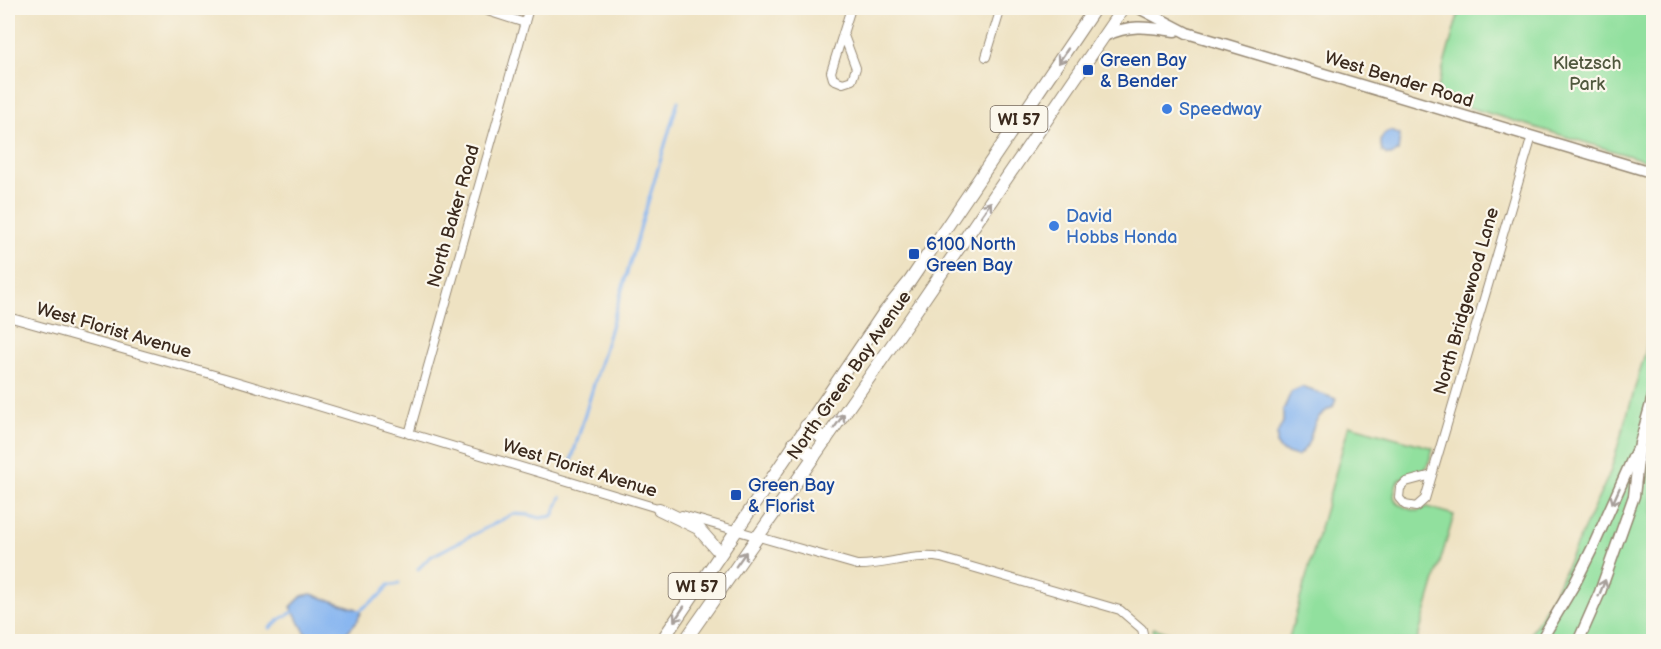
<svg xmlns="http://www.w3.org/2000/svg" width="1661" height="649" font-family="'Balsamiq Sans',sans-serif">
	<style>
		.green { fill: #91e09e; stroke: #66855e; stroke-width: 1.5 }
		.water { fill: #84b4f0; stroke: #606f87; stroke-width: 1.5 }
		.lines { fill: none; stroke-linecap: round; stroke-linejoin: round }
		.stream { stroke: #84b4f0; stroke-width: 3 }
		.street-casing { stroke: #948670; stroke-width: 10 }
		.secondary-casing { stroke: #948670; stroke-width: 13 }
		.primary-casing { stroke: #948670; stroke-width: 14 }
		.street { stroke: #fff; stroke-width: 8 }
		.secondary { stroke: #fff; stroke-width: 10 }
		.primary { stroke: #fff; stroke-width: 12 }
		.oneway { stroke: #a79f9a }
		.transit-dot { fill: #1a4fb4; stroke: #fbf7ec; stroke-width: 2 }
		.shop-dot { fill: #3f7fe0; stroke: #fbf7ec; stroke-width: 2 }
		.labels { text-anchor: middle; stroke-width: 4.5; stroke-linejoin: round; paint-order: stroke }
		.shield { fill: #fbf7ec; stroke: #75685c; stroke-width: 1.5 }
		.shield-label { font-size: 16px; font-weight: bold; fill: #3b2a1e }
		.transit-label { font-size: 18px; fill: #164399; stroke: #fbf7ec; text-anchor: start }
		.park-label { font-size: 18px; fill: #50583e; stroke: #fbf7ec }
		.street-label { font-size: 18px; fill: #3b2a1e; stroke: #fbf7ec }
		.shop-label { font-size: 18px; fill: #366cbe; stroke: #fbf7ec; text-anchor: start }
	</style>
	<rect width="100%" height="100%" fill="#fbf7ec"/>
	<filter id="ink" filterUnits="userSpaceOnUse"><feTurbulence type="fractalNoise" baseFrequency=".0167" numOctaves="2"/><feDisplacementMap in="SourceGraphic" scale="12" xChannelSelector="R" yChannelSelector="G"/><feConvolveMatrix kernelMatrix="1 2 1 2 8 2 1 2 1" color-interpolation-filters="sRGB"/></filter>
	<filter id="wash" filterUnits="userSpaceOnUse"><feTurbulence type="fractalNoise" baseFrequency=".008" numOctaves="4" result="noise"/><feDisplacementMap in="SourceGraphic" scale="24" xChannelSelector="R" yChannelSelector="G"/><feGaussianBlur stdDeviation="1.35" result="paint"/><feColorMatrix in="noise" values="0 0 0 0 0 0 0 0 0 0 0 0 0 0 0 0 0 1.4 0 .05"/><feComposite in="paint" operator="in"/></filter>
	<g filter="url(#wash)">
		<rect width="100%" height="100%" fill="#eee2c2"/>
		<g class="green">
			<path d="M1460,8H1653V163L1435,97Z"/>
			<path d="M1653,292V641L1526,642L1554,593L1610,473L1646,350Z"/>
			<path d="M1349,425L1433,448C1431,455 1429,466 1423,471C1407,480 1396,469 1394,497L1398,504L1409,509L1418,511L1427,507L1454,515L1417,641L1288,642Z"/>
			<path d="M1153,628L1197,641H1153Z"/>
		</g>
		<g class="water">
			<path d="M1391,131L1400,135L1398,151L1393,155H1387L1382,151C1380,142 1380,133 1391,131Z"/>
			<path d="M1302,387L1336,399L1333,407C1303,421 1319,441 1297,456L1281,451L1277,445V434L1283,422V411L1291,392Z"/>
			<path d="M311,594L357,609L361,613L357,621L339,641H310L291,607L302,596Z"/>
		</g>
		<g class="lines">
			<g class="stream">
				<path d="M570,465L678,101"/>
				<path d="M418,569L430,557L513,514L529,515L540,518L553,516L561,497"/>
				<path d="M355,611H359L382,594L388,585H395L399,583"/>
				<path d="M270,628L282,618L295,611"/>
			</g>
		</g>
	</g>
	<g filter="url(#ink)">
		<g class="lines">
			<defs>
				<g id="street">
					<path d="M478,8L525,23"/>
					<path d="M843,33L856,68L852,80L843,83L833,79L831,72L851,8"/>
					<path d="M986,57L1001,8"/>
					<path d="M8,317L225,378L664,510"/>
					<path d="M409,434L529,8"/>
					<path d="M1432,475L1406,482L1400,488L1399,498L1405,505L1416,507L1425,499L1532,136"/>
					<path d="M682,515L857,565C885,566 913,553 941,558L1120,610L1142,629L1145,642"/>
				</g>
				<g id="secondary">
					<path d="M1139,8L1187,33L1654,173"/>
					<path d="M1104,36C1132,24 1146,27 1175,31"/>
					<path d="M1540,642L1575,583L1593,547L1636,451"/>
					<path d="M1578,642L1600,592L1634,496L1640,443L1654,393"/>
				</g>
				<g id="primary">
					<path d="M806,426L826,440"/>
					<path d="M794,443L814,457"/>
					<path d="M659,509L698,528L720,553"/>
					<path d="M661,642L883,314L910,281L1095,8"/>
					<path d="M684,642L906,325L1123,8"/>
				</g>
			</defs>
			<use href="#street" class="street-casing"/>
			<use href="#secondary" class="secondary-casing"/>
			<use href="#primary" class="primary-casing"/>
			<use href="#street" class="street"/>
			<use href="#secondary" class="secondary"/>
			<use href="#primary" class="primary"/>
		</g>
		<defs><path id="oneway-shaft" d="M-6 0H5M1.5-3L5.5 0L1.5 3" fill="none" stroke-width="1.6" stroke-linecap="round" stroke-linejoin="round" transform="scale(1.5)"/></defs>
		<g class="oneway">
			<use href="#oneway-shaft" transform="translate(1063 56) rotate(124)"/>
			<use href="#oneway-shaft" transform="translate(986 209) rotate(-55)"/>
			<use href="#oneway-shaft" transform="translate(839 421) rotate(-55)"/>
			<use href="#oneway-shaft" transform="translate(1616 496) rotate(114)"/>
			<use href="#oneway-shaft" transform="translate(741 559) rotate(-55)"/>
			<use href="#oneway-shaft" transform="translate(1602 588) rotate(-68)"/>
			<use href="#oneway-shaft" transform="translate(679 614) rotate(124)"/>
		</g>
	</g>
	<g class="transit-dot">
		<rect x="1082" y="64" width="12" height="12" rx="3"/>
		<rect x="908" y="248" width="12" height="12" rx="3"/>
		<rect x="730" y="489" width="12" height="12" rx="3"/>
	</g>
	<g class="shop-dot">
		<circle cx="1167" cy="109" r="6"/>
		<circle cx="1054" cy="226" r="6"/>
	</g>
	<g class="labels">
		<g class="shield">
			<rect x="990.5" y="106" width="57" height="26" rx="4.5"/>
			<rect x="668.5" y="573" width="57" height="26" rx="4.5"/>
		</g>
		<g class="shield-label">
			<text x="1019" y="125">WI 57</text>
			<text x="697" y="592">WI 57</text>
		</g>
		<g class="transit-label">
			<text x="1100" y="66">Green Bay<tspan x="1100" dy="21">&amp; Bender</tspan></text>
			<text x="926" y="250">6100 North<tspan x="926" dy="21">Green Bay</tspan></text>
			<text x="748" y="491">Green Bay<tspan x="748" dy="21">&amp; Florist</tspan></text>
		</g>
		<g class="park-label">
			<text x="1587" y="69">Kletzsch<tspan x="1587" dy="21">Park</tspan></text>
		</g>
		<g class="street-label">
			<text transform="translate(1399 79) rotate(17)" y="6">West Bender Road</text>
			<text transform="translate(453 216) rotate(-74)" y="6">North Baker Road</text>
			<text transform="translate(1466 301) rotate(-74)" y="6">North Bridgewood Lane</text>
			<text transform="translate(114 330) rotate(16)" y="6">West Florist Avenue</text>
			<text transform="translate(849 375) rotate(-55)" y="6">North Green Bay Avenue</text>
			<text transform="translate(580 468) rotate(17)" y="6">West Florist Avenue</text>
		</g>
		<g class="shop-label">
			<text x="1179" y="115">Speedway</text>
			<text x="1066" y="222">David<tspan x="1066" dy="21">Hobbs Honda</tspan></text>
		</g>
	</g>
	<rect width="1661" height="649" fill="none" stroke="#fbf7ec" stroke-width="30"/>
</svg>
